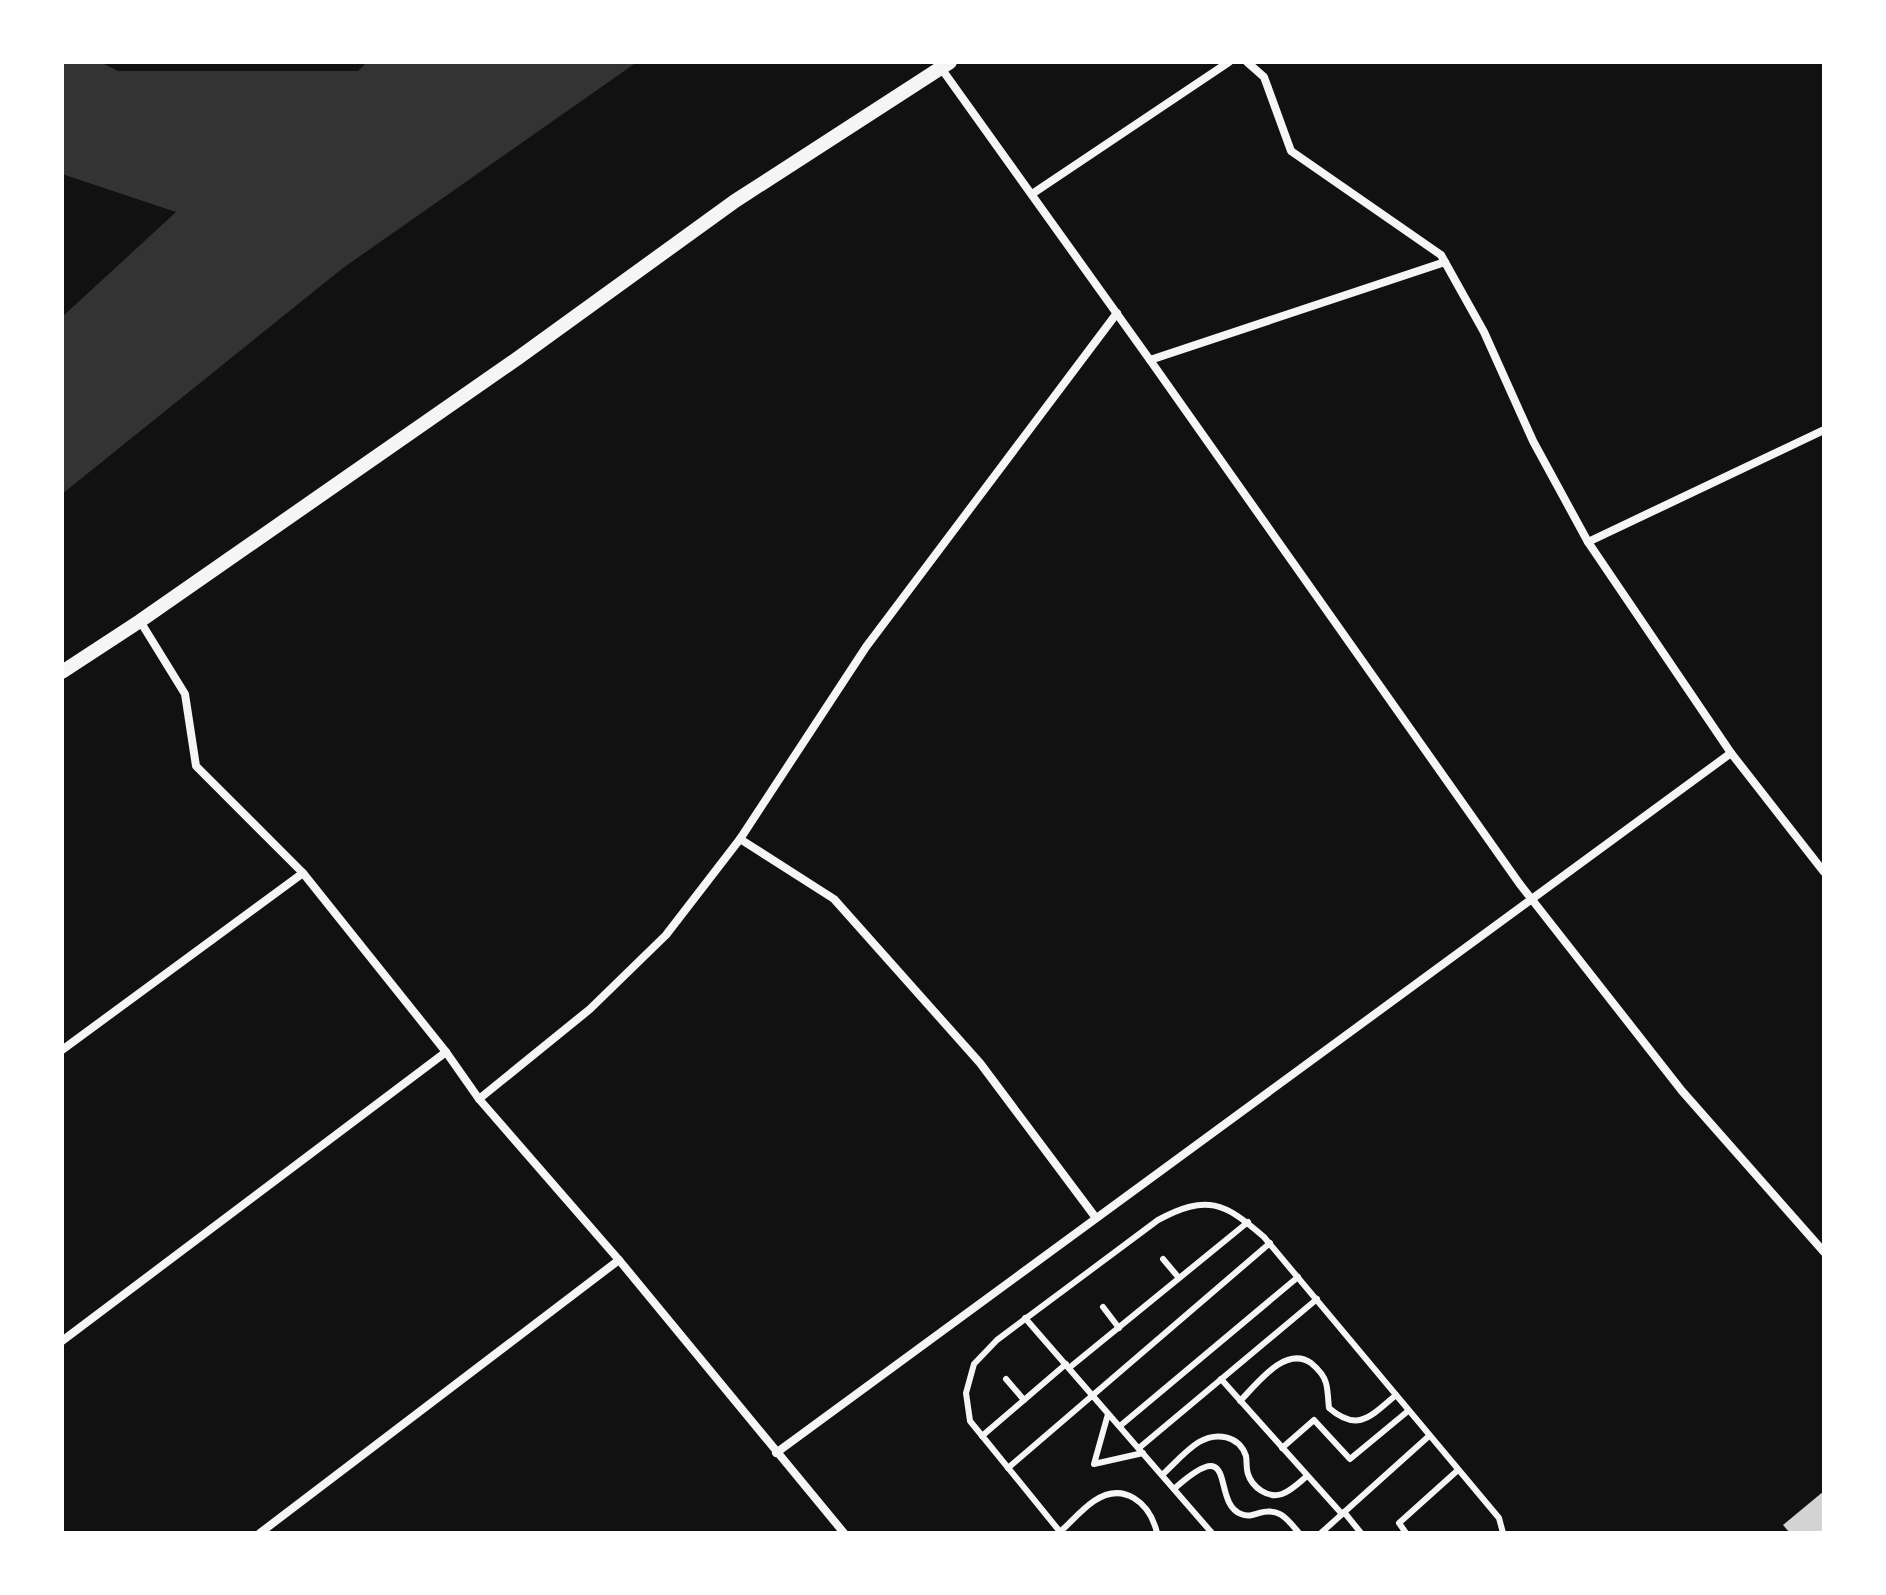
<svg xmlns="http://www.w3.org/2000/svg" width="1886" height="1595" font-family="Commissioner,sans-serif">
	<style>
		.water { fill: #333 }
		.building { fill: #d3d3d3 }
		.lines { fill: none; stroke-linecap: round; stroke-linejoin: round }
		.service { stroke: #f5f5f5; stroke-width: 6 }
		.minor { stroke: #f5f5f5; stroke-width: 8 }
		.tertiary { stroke: #f5f5f5; stroke-width: 14 }
	</style>
	<rect width="100%" height="100%" fill="#111"/>
	<path class="water" d="M62,62H100L118,71H358L367,62H637L343,268L62,494V317L176,212L62,174Z"/>
	<path class="building" d="M1824,1491V1533H1790L1783,1525Z"/>
	<g class="lines">
		<g class="service">
			<path d="M1163,1259L1179,1278"/>
			<path d="M1103,1307L1119,1328"/>
			<path d="M1025,1318L1212,1533"/>
			<path d="M1069,1368L1248,1222"/>
			<path d="M1006,1379L1024,1400"/>
			<path d="M1221,1379L1342,1514"/>
			<path d="M1240,1401C1257,1384 1285,1345 1311,1363C1317,1368 1324,1375 1326,1383C1328,1390 1328,1400 1329,1408C1358,1433 1371,1416 1396,1395"/>
			<path d="M1108,1414L1094,1464L1143,1453"/>
			<path d="M1120,1426L1298,1277"/>
			<path d="M982,1436L1066,1364"/>
			<path d="M1139,1448L1317,1299"/>
			<path d="M1282,1448L1314,1420L1350,1459L1408,1411"/>
			<path d="M1008,1468L1270,1243"/>
			<path d="M1162,1475C1174,1464 1186,1450 1199,1442C1216,1432 1239,1435 1246,1456C1247,1462 1246,1468 1248,1474C1252,1487 1268,1499 1282,1494C1291,1491 1300,1482 1307,1476"/>
			<path d="M1174,1489C1240,1430 1210,1502 1241,1514C1248,1517 1253,1515 1259,1513C1280,1507 1287,1519 1299,1533"/>
			<path d="M1344,1512L1361,1533"/>
			<path d="M1060,1532C1071,1522 1082,1509 1094,1501C1124,1481 1150,1503 1157,1533"/>
			<path d="M1061,1533L970,1421L966,1393L974,1364L997,1340L1158,1220C1207,1194 1224,1202 1264,1237L1499,1518L1503,1533"/>
			<path d="M1321,1533L1429,1436"/>
			<path d="M1406,1533L1399,1523L1458,1470"/>
		</g>
		<g class="minor">
			<path d="M1247,62L1264,77L1291,151L1441,255L1484,332L1533,441L1588,542L1731,753L1824,872"/>
			<path d="M941,68L1150,360L1519,883L1682,1091L1824,1252"/>
			<path d="M1032,194L1229,62"/>
			<path d="M1150,360L1445,262"/>
			<path d="M1588,542L1824,430"/>
			<path d="M140,621L185,694L196,766L303,873L446,1052L479,1099L619,1260L844,1533"/>
			<path d="M740,839L834,899L980,1063L1096,1218"/>
			<path d="M62,1050L303,873"/>
			<path d="M479,1099L590,1009L666,935L740,839L866,647L1117,313"/>
			<path d="M62,1341L446,1052"/>
			<path d="M776,1453L1731,753"/>
			<path d="M260,1533L619,1260"/>
		</g>
		<path class="tertiary" d="M62,672L140,621L518,358L735,201L950,62"/>
	</g>
	<rect width="1886" height="1595" fill="none" stroke="#ffffff" stroke-width="128"/>
</svg>
